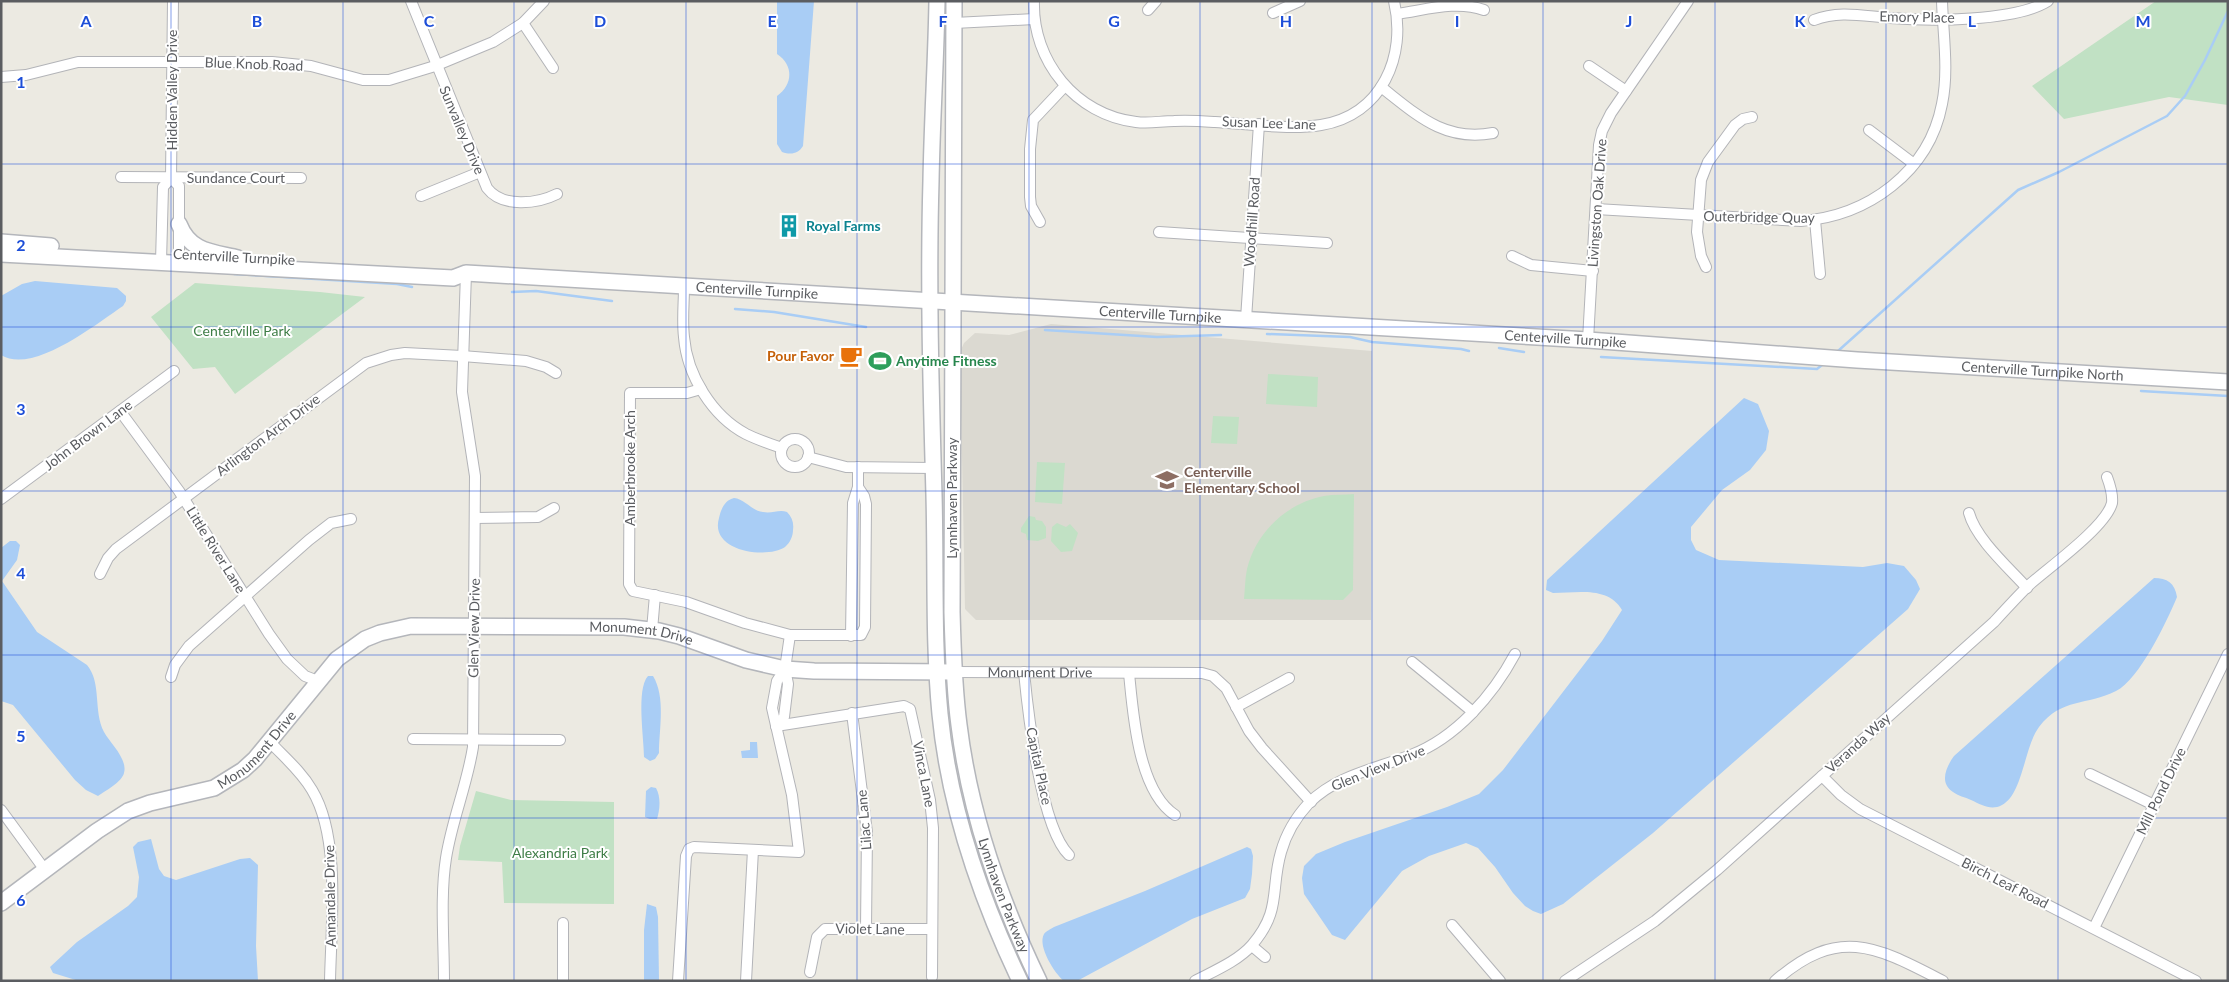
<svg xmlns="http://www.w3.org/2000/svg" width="2229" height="982" font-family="Lato,sans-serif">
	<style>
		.education { fill: #dbd9d1 }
		.green { fill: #c1e1c4 }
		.water { fill: #a9cdf5 }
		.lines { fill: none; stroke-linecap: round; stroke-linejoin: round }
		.stream { stroke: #a9cdf5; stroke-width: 2.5 }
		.street-casing { stroke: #b3b4b8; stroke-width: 12 }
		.secondary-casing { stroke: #b4b6bb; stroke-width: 18 }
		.street { stroke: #fff; stroke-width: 10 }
		.secondary { stroke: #fff; stroke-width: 15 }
		.grid { fill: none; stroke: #1d4ed8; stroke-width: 1; stroke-opacity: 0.55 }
		.labels { text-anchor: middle; stroke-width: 4; stroke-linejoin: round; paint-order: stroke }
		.street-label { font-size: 14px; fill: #5b5d61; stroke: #fff }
		.culture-label { font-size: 14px; font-weight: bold; fill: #0d838f; stroke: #fff; text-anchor: start }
		.park-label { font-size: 14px; fill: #3e7d46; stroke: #fff }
		.food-label { font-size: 14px; font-weight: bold; fill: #c56008; stroke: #fff; text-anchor: end }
		.leisure-label { font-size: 14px; font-weight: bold; fill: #27864d; stroke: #fff; text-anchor: start }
		.education-label { font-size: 14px; font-weight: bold; fill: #785e54; stroke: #fff; text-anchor: start }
		.grid-label { font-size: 16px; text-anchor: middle; font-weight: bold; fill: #1d4ed8; stroke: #fff; stroke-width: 4; stroke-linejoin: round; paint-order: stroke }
	</style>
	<rect width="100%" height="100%" fill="#eceae2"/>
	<path class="education" d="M1051,324L1372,351L1371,620H976L965,609L960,352L964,343L975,333L1009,335Z"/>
	<g class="green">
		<path d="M2156,1H2228V105L2169,97L2064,119L2032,86Z"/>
		<path d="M195,283L320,292L365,297L235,394L215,367L193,369L151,317Z"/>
		<path d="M1268,374L1318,377L1317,407L1266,404Z"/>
		<path d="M1213,416L1239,417L1237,444L1211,443Z"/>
		<path d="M1037,462L1065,463L1062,504L1035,502Z"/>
		<path d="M1354,494L1353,590L1343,600L1244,599C1245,589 1245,578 1247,569C1256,532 1287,503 1324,496C1334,494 1344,495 1354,494Z"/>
		<path d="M1029,516L1035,517L1036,520L1042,521L1046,527V538L1038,541L1027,540L1026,534L1021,532V528Z"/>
		<path d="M1057,523L1066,527L1070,524L1078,533L1072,551L1061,552L1051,541L1052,527Z"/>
		<path d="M476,791L511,800L614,802V904L504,903L502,862L458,860L460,846Z"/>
	</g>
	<g class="water">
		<path d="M777,1H814L803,146C798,154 791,155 782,152L777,144V96C793,85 794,65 777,54Z"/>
		<path d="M35,281L117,288L126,296V301L123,306C96,324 33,375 1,355V296L22,284Z"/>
		<path d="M1744,398L1758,404L1769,431L1766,450L1750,470L1722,490L1691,527V540L1696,550L1719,560L1863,567L1887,563L1904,566L1916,580L1920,589L1908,609L1653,833L1563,904L1541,914L1533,911L1525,906L1513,893L1495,867L1478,848L1466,843L1429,856L1402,871L1345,940L1332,935L1304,894L1302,878L1304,866L1316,854L1345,842L1447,807L1479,794L1503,770L1602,641L1622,610C1608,586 1577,593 1553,593L1546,590L1547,580Z"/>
		<path d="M734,498C745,499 752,511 763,512C772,514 779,509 787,512C792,517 794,523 793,530C793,536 790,543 785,547C768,559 709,552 719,518C721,509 725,500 734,498Z"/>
		<path d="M10,541H16L20,545L17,560L2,581L37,632L87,665C102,683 93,711 104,732C110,743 128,759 124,773C122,782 105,791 98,796L86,790L75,780L13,705L1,701V548Z"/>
		<path d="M2154,578C2167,578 2175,583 2177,597C2167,621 2139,680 2116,691C2087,706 2062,697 2039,727C2024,747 2023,794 2002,805C1991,811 1982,805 1971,800C1965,797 1958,796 1953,792C1939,783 1946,767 1954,756Z"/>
		<path d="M648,676H653C666,697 659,730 659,753L655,759L650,761L644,757C644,738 636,689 648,676Z"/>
		<path d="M750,742H757L758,758H742L741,751L750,750Z"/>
		<path d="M651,787L656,788C661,797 660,809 657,819H650L645,817L646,791Z"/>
		<path d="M151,839L159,869L164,876L176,880L240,859L250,858L258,865L256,946L258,981H79L53,973L50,967L77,942L128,906L137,897L139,877L133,847L138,842Z"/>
		<path d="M1247,847L1251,849L1253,856L1252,874L1250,889L1245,898L1192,919L1077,981H1064C1055,974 1037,946 1044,934C1046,931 1051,929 1054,927L1145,891Z"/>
		<path d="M647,904L656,907L658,917L659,981H644V930Z"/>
	</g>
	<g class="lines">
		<g class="stream">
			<path d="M234,274L397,284L412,287"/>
			<path d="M512,292L536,291L612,301"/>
			<path d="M735,309L774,312L866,327"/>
			<path d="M1045,330L1157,337L1221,335"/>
			<path d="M1267,334L1350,337L1372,342L1461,349L1469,351"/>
			<path d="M1499,348L1524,352"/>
			<path d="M1838,351L2018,190L2059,172L2167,116L2185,96L2205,60L2228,11"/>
			<path d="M1601,357L1817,369L1822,365"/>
			<path d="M2141,391L2228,396"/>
		</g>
		<defs>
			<g id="street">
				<path d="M411,1L487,188C502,208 537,204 557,194"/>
				<path d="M1034,1C1032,61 1076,115 1136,122C1149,124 1161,121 1174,121C1188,120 1201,121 1215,122C1247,124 1290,130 1321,125C1382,115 1407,56 1394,1"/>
				<path d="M1148,10L1156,1"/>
				<path d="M1273,13L1300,1"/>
				<path d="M1397,14C1426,10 1456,0 1484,10"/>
				<path d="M1814,20C1839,10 1863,16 1890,18C1929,21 2015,22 2048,1"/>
				<path d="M523,23L553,68"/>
				<path d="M954,23L1034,19"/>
				<path d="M1589,66L1626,91"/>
				<path d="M1,77L26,75L78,62H272L311,66L363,80H389L435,66L493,42L523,23L544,1"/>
				<path d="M1381,87C1417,115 1444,142 1493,133"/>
				<path d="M1869,130L1914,164"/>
				<path d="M121,177L301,178"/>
				<path d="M171,178L179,186V263"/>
				<path d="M421,196L480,172"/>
				<path d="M1596,209L1801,221C1868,216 1929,172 1942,104C1949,71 1943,34 1942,1"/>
				<path d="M1815,220L1820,274"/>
				<path d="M1040,222L1031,206L1030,197V149L1033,120L1065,86"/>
				<path d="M1159,232L1327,243"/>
				<path d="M1512,256L1531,265L1593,271"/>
				<path d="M161,262L163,187L171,178L173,1"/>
				<path d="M1706,267L1701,256L1697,232L1701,180L1708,162L1735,125L1743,119L1752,117"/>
				<path d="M684,287C684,303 682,320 684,337C687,375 712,416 746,434C758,440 770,444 782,448"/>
				<path d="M1246,319L1259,124"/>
				<path d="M1588,340L1599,145L1602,131L1611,113L1688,1"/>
				<path d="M701,389L687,393H630L629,584L633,591L686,602L745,623L790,635H861L865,627L866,504L864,496L858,487"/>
				<path d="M120,411L179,491L269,634L287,659L305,676L318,681"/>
				<circle cx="795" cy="453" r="14"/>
				<path d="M808,457L846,467L933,468"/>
				<path d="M1,499L174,371"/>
				<path d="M1969,513C1976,539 2009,568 2027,588"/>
				<path d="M475,518L538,517L554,508"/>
				<path d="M100,574L108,558L116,549L366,363L391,355L405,353L462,356L526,361L546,367L556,373"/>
				<path d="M652,630L655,595"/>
				<path d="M851,636L853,503L858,487V467"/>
				<path d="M1412,662L1473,712"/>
				<path id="s1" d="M954,672L1202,673L1213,676L1226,688L1249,731L1262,748L1311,802"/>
				<path d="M1024,672C1028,713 1041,828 1069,855"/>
				<path d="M1129,673C1133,713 1138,791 1175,815"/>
				<path d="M171,677L175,665L189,646L309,540L331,523L351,519"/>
				<path d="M1236,707L1289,678"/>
				<path d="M852,713L867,832L866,928"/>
				<path d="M776,726L904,706L910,709L930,800L933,828L932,977"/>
				<path d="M776,726L784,717L788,684L785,669L790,635"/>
				<path d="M413,739L560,740"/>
				<path d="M269,741C284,757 301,771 312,790C341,838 331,925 330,981"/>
				<path d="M2090,774L2154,805"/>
				<path d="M1822,776L1841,795L1860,809L2196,981"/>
				<path d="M1,810L45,870"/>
				<path d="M563,923V981"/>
				<path d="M1452,925L1500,981"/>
				<path d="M2094,928L2228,654"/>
				<path d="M1252,946L1265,957"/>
				<path d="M810,972L817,937L825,929H932"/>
				<path d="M444,981C444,942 440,896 446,858C452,820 467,785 473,747L475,476L462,392L466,273"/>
				<path d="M678,981L686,856L689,849L694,847L799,852L792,795L772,708L777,681L785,669"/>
				<path d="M746,981L753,850"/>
				<path d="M1195,981C1214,971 1238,961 1252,945C1282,910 1270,890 1281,852C1286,834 1296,817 1309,803C1337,775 1376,769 1411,755C1456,738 1493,695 1515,654"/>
				<path d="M1565,981L1655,921L1717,870L1994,622C2005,610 2016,598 2028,586C2048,568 2106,527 2112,503C2113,494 2110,485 2107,477"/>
				<path d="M1775,981C1839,925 1877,947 1943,981"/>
			</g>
			<g id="secondary">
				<path d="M937,1C936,61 932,121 931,181C928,286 931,390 934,495C936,568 933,641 940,714C949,807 980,897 1020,981"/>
				<path id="s2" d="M954,1L952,612C953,650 954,688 959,725C970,815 1000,900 1039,981"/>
				<path d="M179,224C190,252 212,252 238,258"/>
				<path d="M1,242L51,246"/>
				<path id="s3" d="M1,254L453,278L466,273L1588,340L1857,360L2228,382"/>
				<path id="s4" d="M1,903L97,831L128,811L150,803L214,788L243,770L255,759L337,659L365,639L380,633L411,626L624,627L659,631L679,636L746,660L785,669L814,671L954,672"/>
			</g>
		</defs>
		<use href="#street" class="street-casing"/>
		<use href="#secondary" class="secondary-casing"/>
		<use href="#street" class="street"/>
		<use href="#secondary" class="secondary"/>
	</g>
	<path class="grid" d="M171,1V981M343,1V981M514,1V981M686,1V981M857,1V981M1029,1V981M1200,1V981M1372,1V981M1543,1V981M1715,1V981M1886,1V981M2058,1V981M1,164H2228M1,327H2228M1,491H2228M1,655H2228M1,818H2228"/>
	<defs>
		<symbol id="building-bare" viewBox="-9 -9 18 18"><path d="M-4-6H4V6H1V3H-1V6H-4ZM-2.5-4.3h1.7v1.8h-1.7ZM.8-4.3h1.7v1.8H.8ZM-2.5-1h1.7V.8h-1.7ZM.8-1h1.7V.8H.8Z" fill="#0f9aa8" stroke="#fff" stroke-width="2.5" paint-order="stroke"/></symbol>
		<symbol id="cafe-bare" viewBox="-9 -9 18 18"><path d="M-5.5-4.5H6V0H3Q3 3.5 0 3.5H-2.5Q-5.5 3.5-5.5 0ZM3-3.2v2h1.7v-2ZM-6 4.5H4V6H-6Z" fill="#e8710a" stroke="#fff" stroke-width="2.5" paint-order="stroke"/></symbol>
		<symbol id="stadium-bare" viewBox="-9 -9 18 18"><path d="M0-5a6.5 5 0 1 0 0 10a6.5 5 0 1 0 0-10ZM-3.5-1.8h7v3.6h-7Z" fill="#2e9e5b" stroke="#fff" stroke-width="2.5" paint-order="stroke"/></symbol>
		<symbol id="school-bare" viewBox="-9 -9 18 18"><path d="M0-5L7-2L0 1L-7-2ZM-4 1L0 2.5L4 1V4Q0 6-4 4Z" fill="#8d6e63" stroke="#fff" stroke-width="2.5" paint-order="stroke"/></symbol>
	</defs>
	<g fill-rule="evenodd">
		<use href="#building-bare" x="773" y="210" width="32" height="32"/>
		<use href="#cafe-bare" x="835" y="340" width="32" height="32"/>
		<use href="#stadium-bare" x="864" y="345" width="32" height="32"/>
		<use href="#school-bare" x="1151" y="464" width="32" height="32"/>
	</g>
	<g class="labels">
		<g class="street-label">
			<text transform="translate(1917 17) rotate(1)" y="5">Emory Place</text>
			<text transform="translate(254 64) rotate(2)" y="5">Blue Knob Road</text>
			<text transform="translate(172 90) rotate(-90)" y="5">Hidden Valley Drive</text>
			<text transform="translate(1269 123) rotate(2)" y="5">Susan Lee Lane</text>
			<text transform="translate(462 130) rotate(67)" y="5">Sunvalley Drive</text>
			<text x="236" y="183">Sundance Court</text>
			<text transform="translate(1597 203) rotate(-86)" y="5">Livingston Oak Drive</text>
			<text transform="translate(1759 217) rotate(1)" y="5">Outerbridge Quay</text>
			<text transform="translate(1252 222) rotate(-86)" y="5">Woodhill Road</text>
			<text transform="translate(234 257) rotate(3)" y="5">Centerville Turnpike</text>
			<text dy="5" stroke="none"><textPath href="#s3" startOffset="758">Centerville Turnpike</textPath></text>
			<text dy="5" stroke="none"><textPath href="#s3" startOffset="1162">Centerville Turnpike</textPath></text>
			<text dy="5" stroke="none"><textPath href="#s3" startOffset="1568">Centerville Turnpike</textPath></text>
			<text dy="5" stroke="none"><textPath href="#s3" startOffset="2046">Centerville Turnpike North</textPath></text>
			<text transform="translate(88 435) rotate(-37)" y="5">John Brown Lane</text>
			<text transform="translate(268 435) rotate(-37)" y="5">Arlington Arch Drive</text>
			<text transform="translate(630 468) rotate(-90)" y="5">Amberbrooke Arch</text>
			<text transform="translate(952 498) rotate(-90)" y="5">Lynnhaven Parkway</text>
			<text transform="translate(216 550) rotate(58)" y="5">Little River Lane</text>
			<text transform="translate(474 628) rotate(-89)" y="5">Glen View Drive</text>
			<text dy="5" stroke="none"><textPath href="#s4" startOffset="739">Monument Drive</textPath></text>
			<text dy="5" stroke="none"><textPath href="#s1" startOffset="86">Monument Drive</textPath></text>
			<text transform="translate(1858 743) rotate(-42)" y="5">Veranda Way</text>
			<text dy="5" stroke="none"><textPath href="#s4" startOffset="304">Monument Drive</textPath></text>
			<text transform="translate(1039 766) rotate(78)" y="5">Capital Place</text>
			<text transform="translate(1378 768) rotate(-22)" y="5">Glen View Drive</text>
			<text transform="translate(924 774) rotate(79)" y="5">Vinca Lane</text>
			<text transform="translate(2161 791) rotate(-64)" y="5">Mill Pond Drive</text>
			<text transform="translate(864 820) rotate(-95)" y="5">Lilac Lane</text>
			<text transform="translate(2005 883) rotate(27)" y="5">Birch Leaf Road</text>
			<text transform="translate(330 896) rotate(-91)" y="5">Annandale Drive</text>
			<text dy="5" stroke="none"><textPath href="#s2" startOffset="901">Lynnhaven Parkway</textPath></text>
			<text transform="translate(870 929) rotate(1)" y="5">Violet Lane</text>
		</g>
		<g class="culture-label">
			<text x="806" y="231">Royal Farms</text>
		</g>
		<g class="park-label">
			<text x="242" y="336">Centerville Park</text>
			<text x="560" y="858">Alexandria Park</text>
		</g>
		<g class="food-label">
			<text x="834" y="361">Pour Favor</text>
		</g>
		<g class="leisure-label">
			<text x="896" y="366">Anytime Fitness</text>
		</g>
		<g class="education-label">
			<text x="1184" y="477">Centerville<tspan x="1184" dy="16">Elementary School</tspan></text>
		</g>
	</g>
	<g class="grid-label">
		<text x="86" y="27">A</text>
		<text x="257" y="27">B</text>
		<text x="429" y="27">C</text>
		<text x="600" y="27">D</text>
		<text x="772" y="27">E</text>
		<text x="943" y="27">F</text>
		<text x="1114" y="27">G</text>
		<text x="1286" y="27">H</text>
		<text x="1457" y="27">I</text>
		<text x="1629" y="27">J</text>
		<text x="1800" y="27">K</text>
		<text x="1972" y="27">L</text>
		<text x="2143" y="27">M</text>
		<text x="21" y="88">1</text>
		<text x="21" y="251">2</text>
		<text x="21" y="415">3</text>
		<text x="21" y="579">4</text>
		<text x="21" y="742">5</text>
		<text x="21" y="906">6</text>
	</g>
	<rect width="2229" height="982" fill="none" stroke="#5b5d61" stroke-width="5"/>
</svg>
